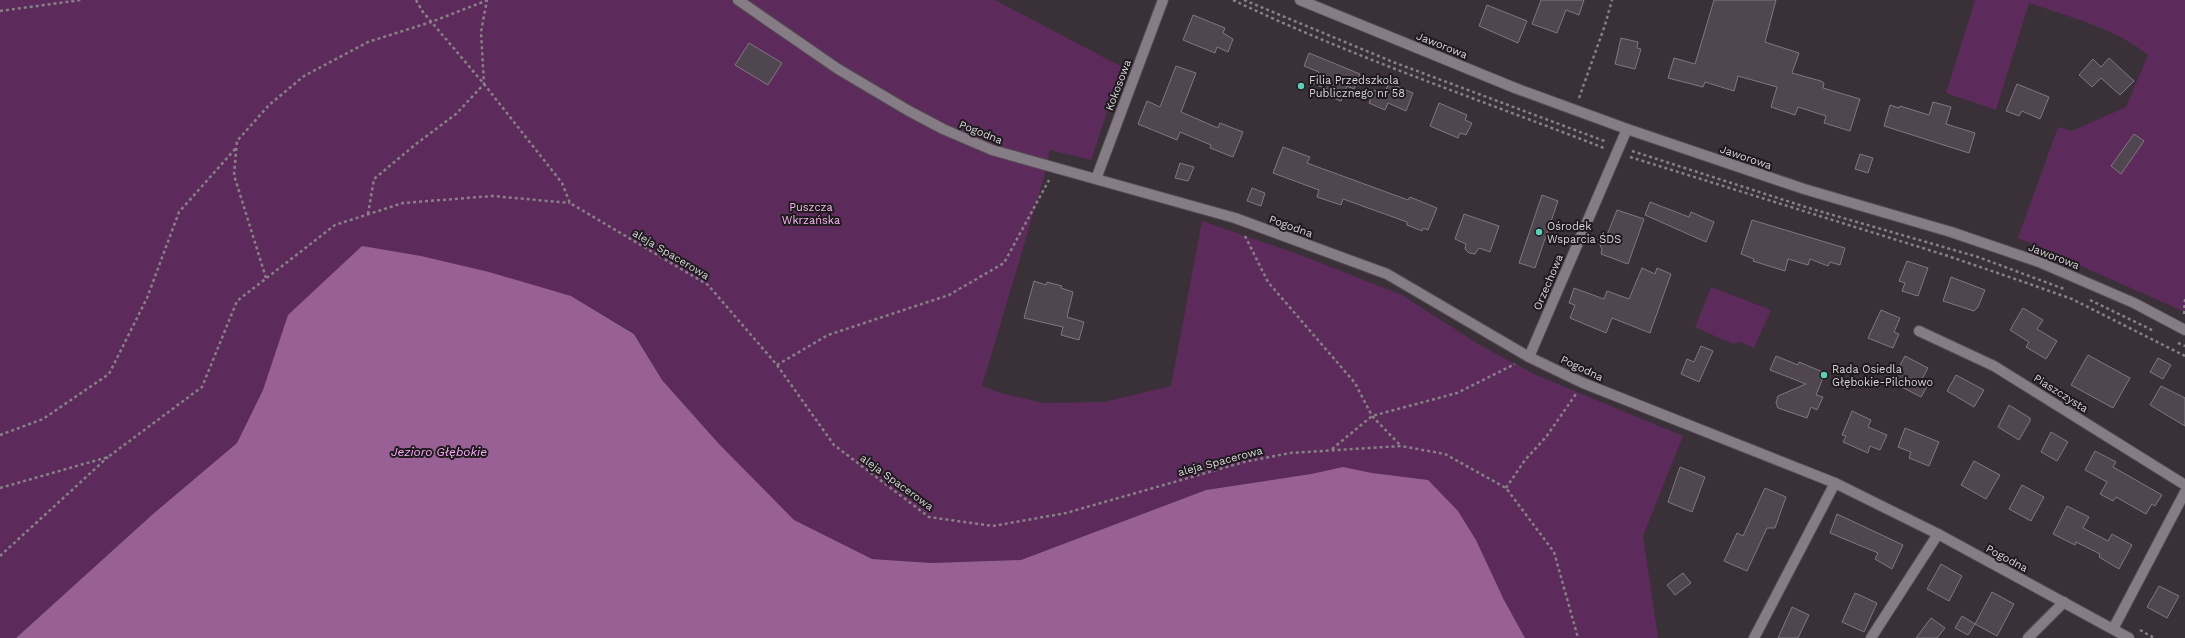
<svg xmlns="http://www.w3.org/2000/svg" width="2185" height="638" font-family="'Work Sans',sans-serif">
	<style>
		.green { fill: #5d2b5b }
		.water { fill: #996096 }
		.building { fill: #4f464f; stroke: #817780 }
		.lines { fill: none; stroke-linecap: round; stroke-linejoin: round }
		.lane-casing { stroke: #544d53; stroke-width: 12 }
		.street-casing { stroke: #544d53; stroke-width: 12 }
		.path { stroke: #878086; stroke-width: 2.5; stroke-dasharray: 3 3; stroke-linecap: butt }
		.lane { stroke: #867c85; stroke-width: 10 }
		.street { stroke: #867c85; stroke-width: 10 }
		.poi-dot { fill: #5eceb8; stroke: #1e1a1d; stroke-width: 1.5 }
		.labels { text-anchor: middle; stroke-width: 4; stroke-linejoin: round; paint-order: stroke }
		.street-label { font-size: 11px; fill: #d9d4d9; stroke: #1e1a1d }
		.poi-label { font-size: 11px; fill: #d9d4d9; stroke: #1e1a1d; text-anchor: start }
		.park-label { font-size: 11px; fill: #f7b6f2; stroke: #1e1a1d }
		.water-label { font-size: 12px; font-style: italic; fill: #fdacf9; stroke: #1e1a1d }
	</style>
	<rect width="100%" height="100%" fill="#393038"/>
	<g class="green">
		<path d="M0,0H995L1122,67L1091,160L1050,150L1043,181L982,386L1000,393L1044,403L1104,402L1171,386L1202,221L1300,255L1402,295L1478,344L1536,375L1683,436L1643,536L1658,638H1525L1504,600L1476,540L1458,511L1372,473L1343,467L1311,474L1206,490L1021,560L931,563L872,559L794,520L719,444L662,380L634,333L571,296L263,390L237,443L153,514L16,638H0Z"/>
		<path d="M1975,0H2185V312L2018,238L2058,127L2072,131L2126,107L2148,55C2115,28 2069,17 2029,3L1996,110L1946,93Z"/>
		<path d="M1711,287L1771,310L1754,348L1741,342L1733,344L1695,327Z"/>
	</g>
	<path class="water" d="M362,246L421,256L489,272L571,296L634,334L662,380L719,444L794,520L872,559L931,563L1021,560L1206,490L1311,474L1343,467L1372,473L1428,480L1458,511L1476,540L1504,600L1525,638H16L153,514L237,443L263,390L288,315Z"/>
	<g class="building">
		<path d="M1541,0H1584L1579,15L1566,10L1557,33L1532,24Z"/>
		<path d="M1714,0H1776L1765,42L1799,53L1792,73L1821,81L1824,83L1823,88L1860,99L1850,131L1824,123L1826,116L1798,107L1795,115L1771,107L1777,87L1738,76L1734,91L1705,82L1703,87L1668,78L1674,58L1695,64Z"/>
		<path d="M1487,5L1527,21L1518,43L1479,26Z"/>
		<path d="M1193,15L1225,28L1223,33L1233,39L1228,52L1217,47L1215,53L1183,40Z"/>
		<path d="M1621,38L1638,42L1637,48L1641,49L1635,69L1615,64Z"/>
		<path d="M749,43L782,63L768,85L735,65Z"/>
		<path d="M1309,53L1360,74L1354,89L1347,86L1341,101L1328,96L1330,90L1314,84L1319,72L1304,66Z"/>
		<path d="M2109,58L2134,81L2120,95L2101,78L2092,87L2079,75L2093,59L2101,67Z"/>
		<path d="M1176,66L1196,73L1181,112L1218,128L1220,123L1243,132L1233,157L1210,148L1211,145L1180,132L1177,140L1138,124L1147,101L1160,107Z"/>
		<path d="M1389,83L1413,93L1406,111L1388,103L1385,110L1369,103L1374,90L1384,94Z"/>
		<path d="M2017,84L2049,97L2040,119L2022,111L2019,116L2006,111Z"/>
		<path d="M1933,102L1951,107L1946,124L1975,133L1969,153L1884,126L1890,105L1899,108L1900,106L1929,115Z"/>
		<path d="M1439,103L1467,115L1465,120L1472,123L1466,135L1460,133L1458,138L1430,126Z"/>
		<path d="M2134,134L2144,141L2121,174L2111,166Z"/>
		<path d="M1283,147L1310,157L1307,163L1408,200L1410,197L1437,208L1428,230L1423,228L1422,231L1407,225V222L1343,199L1341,205L1317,197L1319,190L1273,173Z"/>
		<path d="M1860,154L1873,158L1868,173L1855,169Z"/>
		<path d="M1180,163L1194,167L1188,181L1175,178Z"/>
		<path d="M1252,188L1265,193L1261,206L1247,201Z"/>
		<path d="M1542,195L1558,201L1535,268L1519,263Z"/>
		<path d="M1650,202L1689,217L1691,212L1714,222L1706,242L1645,215Z"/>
		<path d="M1617,210L1644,219L1628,264L1601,254L1602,249L1598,240L1607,235Z"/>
		<path d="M1464,214L1499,226L1490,252L1479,248L1475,254L1469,253L1465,249L1466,244L1455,239Z"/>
		<path d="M1752,220L1845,248L1840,265L1830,262L1828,266L1810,259L1808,265L1788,259L1785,271L1753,261L1754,259L1741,254Z"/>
		<path d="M1907,261L1928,268L1918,296L1902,291L1905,283L1899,281Z"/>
		<path d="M1642,268L1655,274L1657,268L1671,274L1650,333L1612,318L1606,333L1570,318L1575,305L1569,303L1574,288L1604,299L1607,291L1629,299Z"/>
		<path d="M1951,277L1985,290L1978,307L1974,311L1943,301Z"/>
		<path d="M1034,281L1046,285L1047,282L1062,286L1061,288L1073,292L1067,317L1084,322L1079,340L1061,335L1063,327L1024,318Z"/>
		<path d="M2023,308L2043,320L2037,329L2057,341L2046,359L2026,347L2029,342L2010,330Z"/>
		<path d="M1881,310L1900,318L1894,332L1899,334L1893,348L1868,338Z"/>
		<path d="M1701,346L1713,351L1699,382L1681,374L1687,359L1694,362Z"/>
		<path d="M2088,355L2130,378L2113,408L2071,385Z"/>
		<path d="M1776,356L1798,365L1799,362L1825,373L1816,395L1823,397L1817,410L1811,407L1807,418L1778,408L1776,403L1778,396L1806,384L1770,370Z"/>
		<path d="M1905,356L1928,368L1922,379L1929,383L1921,397L1898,385L1900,382L1893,378Z"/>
		<path d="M2158,358L2171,365L2163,379L2150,372Z"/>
		<path d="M1956,375L1984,390L1974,407L1947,391Z"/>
		<path d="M2161,386L2185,398V426L2150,405Z"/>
		<path d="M2009,405L2030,418V421L2019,440L1998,427Z"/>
		<path d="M1852,411L1871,420L1868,427L1887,435L1880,450L1870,446L1868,453L1843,442L1846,436L1842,435Z"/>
		<path d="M1905,428L1939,442L1929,466L1909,458L1911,452L1898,447Z"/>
		<path d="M2051,432L2068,442L2057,461L2041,452Z"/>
		<path d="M2095,451L2116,462L2113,467L2162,495L2155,506L2152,504L2146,514L2116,497L2113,501L2100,494L2107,482L2085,470Z"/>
		<path d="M1974,461L2000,475L1986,499L1961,485Z"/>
		<path d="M1680,467L1705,477L1692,512L1668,502Z"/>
		<path d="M2022,485L2044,497L2031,521L2009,509Z"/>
		<path d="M1765,488L1786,497L1775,528H1767L1747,571L1724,561L1737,533L1743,536Z"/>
		<path d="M2067,506L2089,517L2083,528L2108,541L2112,534L2132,545L2119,569L2099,557L2100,554L2076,542L2075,545L2053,534Z"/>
		<path d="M1837,514L1903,545L1892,569L1875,559L1878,553L1830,533Z"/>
		<path d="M1941,564L1962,576L1949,601L1927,589Z"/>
		<path d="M1683,573L1691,583L1675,595L1667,585Z"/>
		<path d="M2159,586L2179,596L2167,618L2147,607Z"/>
		<path d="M1992,592L2014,604L1997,636L1975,624Z"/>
		<path d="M1855,593L1877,603L1864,632L1842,622Z"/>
		<path d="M1792,607L1809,615L1798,638H1778Z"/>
		<path d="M1962,616L1975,624L1968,635L1955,628Z"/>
		<path d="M1931,618L1945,628L1937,638H1916Z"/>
	</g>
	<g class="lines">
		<defs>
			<g id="lane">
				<path d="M1754,638L1835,483"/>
				<path d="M1871,638L1938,534"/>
				<path d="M2028,638L2064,602"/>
			</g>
			<g id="street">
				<path d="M738,0L838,69L909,111L943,129L992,150L1235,218L1387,274L1529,357L1583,383L1835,483L1938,534L2129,638"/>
				<path d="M1300,0L1515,88L1627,129L1804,189L1951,232L2039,262L2134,303L2185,330"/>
				<path d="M1096,179L1163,0"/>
				<path d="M1919,331L1994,366L2185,485"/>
				<path d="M1529,357L1627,129"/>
				<path d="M2113,629L2185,492"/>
			</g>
		</defs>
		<use href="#lane" class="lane-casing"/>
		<use href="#street" class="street-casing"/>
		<g class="path">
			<path d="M416,0L423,12L484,84L562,183L570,203L708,285L777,365L834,445L929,517L993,526L1066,513L1244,462L1290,453L1401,446L1445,454L1506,488L1554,552L1578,638"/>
			<path d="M1233,0C1352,57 1481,100 1604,148"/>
			<path d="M1244,0L1393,62L1607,142"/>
			<path d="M0,11L81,0"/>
			<path d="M1579,98L1605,25L1612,0"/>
			<path d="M1632,151L1812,209L1978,257L2064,289"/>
			<path d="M1630,157L1945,255L2021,281L2072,299L2185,356"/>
			<path d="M368,214L374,179L416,144L456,114L484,84L481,32L487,0"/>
			<path d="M1245,236L1268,282L1355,383L1372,416L1400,445"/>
			<path d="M266,278L234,175L237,141L269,105L304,76L368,42L431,22L488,0"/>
			<path d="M2090,300L2154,331"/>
			<path d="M2184,314L2185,299"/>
			<path d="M2178,343L2185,346"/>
			<path d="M777,365L828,335L949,295L1004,263L1049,180"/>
			<path d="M0,435L43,419L109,374L147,298L179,212L236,148"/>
			<path d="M1332,449L1372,416L1457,393L1515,364"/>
			<path d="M0,488L108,457L202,387L237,301L335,225L403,203L493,196L570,203"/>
			<path d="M1506,488L1525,460L1546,437L1576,394"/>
			<path d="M0,556L108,457"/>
			<path d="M2140,630L2154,638"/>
		</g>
		<use href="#lane" class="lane"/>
		<use href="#street" class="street"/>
	</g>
	<g class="poi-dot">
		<circle cx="1301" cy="86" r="4"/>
		<circle cx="1539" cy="232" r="4"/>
		<circle cx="1824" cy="375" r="4"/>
	</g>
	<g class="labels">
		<g class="street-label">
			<text transform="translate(1442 45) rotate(22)" y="4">Jaworowa</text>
			<text transform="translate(1118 85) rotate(-69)" y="4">Kokosowa</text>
			<text transform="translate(981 132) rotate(22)" y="4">Pogodna</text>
			<text transform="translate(1746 157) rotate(19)" y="4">Jaworowa</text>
			<text transform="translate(1291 226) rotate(20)" y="4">Pogodna</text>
			<text transform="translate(671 254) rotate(31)" y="4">aleja Spacerowa</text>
			<text transform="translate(2054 256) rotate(21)" y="4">Jaworowa</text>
			<text transform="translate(1548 282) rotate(-67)" y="4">Orzechowa</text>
			<text transform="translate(1582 368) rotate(25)" y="4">Pogodna</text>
			<text transform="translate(2061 393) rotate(32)" y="4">Piaszczysta</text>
			<text transform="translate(1220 461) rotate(-15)" y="4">aleja Spacerowa</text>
			<text transform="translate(897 482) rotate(36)" y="4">aleja Spacerowa</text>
			<text transform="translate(2007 558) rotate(28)" y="4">Pogodna</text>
		</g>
		<g class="poi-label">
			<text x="1309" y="84">Filia Przedszkola<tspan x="1309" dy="13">Publicznego nr 58</tspan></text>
			<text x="1547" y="230">Ośrodek<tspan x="1547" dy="13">Wsparcia ŚDS</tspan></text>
			<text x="1832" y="373">Rada Osiedla<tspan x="1832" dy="13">Głębokie-Pilchowo</tspan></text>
		</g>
		<g class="park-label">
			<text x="811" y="211">Puszcza<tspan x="811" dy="13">Wkrzańska</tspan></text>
		</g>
		<g class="water-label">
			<text x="439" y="456">Jezioro Głębokie</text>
		</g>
	</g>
</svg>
